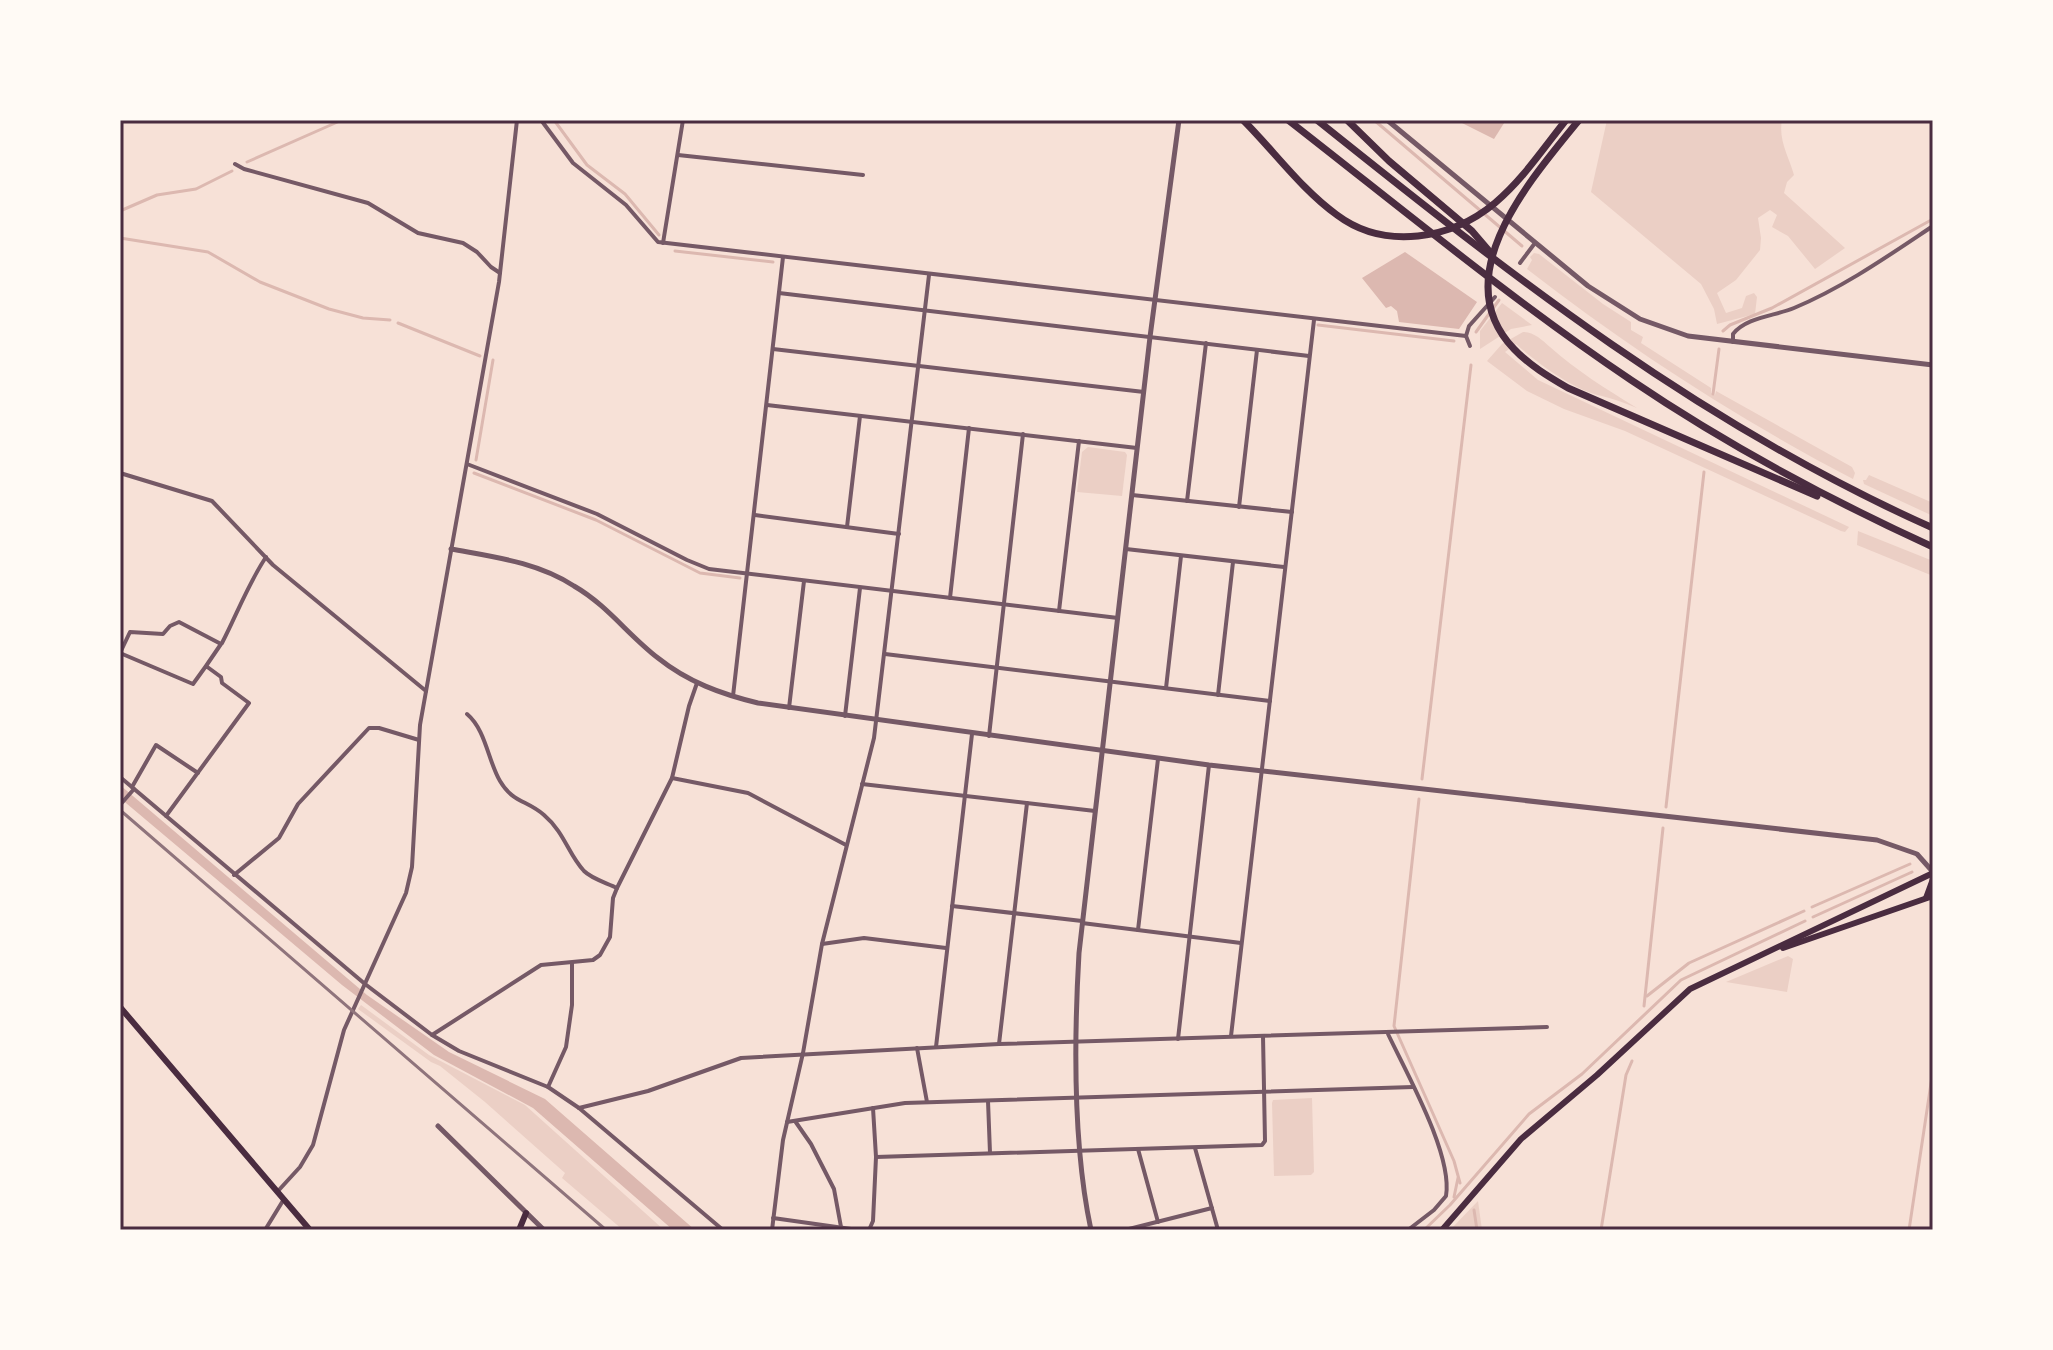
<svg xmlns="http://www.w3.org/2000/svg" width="2053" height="1350" font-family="'IBM Plex Sans',sans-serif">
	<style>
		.green { fill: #ebcfc5 }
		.water { fill: #dcb8b0 }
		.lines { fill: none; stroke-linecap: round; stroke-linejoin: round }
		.stream { stroke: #dcb8b0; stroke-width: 3 }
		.minor { stroke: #755966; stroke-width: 4 }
		.tertiary { stroke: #755966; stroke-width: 5 }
		.secondary { stroke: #4a2c40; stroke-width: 6 }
		.primary { stroke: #4a2c40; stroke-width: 6 }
		.motorway { stroke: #4a2c40; stroke-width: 7 }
		.rail { stroke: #8f747c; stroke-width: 3 }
		.neatline { fill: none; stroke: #4a2c40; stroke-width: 3 }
	</style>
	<rect width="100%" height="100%" fill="#f7e1d7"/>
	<g class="green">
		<path d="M1607,120H1782C1778,140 1789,157 1794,175L1787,182L1784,193L1845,248L1815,269L1788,236L1772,227L1777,215L1770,210L1758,218L1761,238L1760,250L1736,280L1717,293L1726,313L1742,308L1746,296L1754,293L1757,297L1755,314L1717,324L1714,309L1701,284L1591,192Z"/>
		<path d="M1534,253L1539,254L1603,304L1631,322V330L1643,337L1641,343L1711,388V393L1715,395L1716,391L1852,467L1855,473L1853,479C1738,419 1630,349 1527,269L1532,260L1530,257Z"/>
		<path d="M1502,303L1532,325L1511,329L1480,349V331Z"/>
		<path d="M1523,332C1534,332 1542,340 1550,347C1577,371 1606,389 1637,408C1625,403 1614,399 1602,396C1575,391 1536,362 1516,344L1505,352L1538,380L1849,527L1845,532L1841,531L1625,431L1564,409L1527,391L1487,361L1502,344Z"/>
		<path d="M1088,447L1125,452L1127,455L1122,496L1077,492L1082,452Z"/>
		<path d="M1869,475L1933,503V516L1864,484L1863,480H1866Z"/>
		<path d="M1858,531L1933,561V576L1857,545Z"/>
		<path d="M1788,956L1793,959L1787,992L1726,982Z"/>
		<path d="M361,1005L429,1055L525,1105L664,1230H623L562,1178L565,1173L485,1102L440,1066L431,1062L358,1009Z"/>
		<path d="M1312,1098L1314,1172L1311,1175L1274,1176L1272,1103L1273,1100Z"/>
		<path d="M1478,1201L1482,1230H1450Z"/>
	</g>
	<g class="water">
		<path d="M1456,120H1506L1494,139Z"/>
		<path d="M1405,252L1477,302L1459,329L1399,322L1397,311L1391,306L1386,308L1362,278Z"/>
		<path d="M120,785L367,995L449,1052L545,1099L695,1230H673L533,1108L434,1055L342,985L120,798Z"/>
	</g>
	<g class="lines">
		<g class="stream">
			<path d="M554,120L587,165L625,194L659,235"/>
			<path d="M1374,120L1522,246"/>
			<path d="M247,162L342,120"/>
			<path d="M120,211L157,195L196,189L232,171"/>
			<path d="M120,238L208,252L260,282L329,309L363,318L390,320"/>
			<path d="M675,251L773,262"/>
			<path d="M398,323L480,356"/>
			<path d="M1318,325L1454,341"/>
			<path d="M1723,331L1730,325L1772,308L1933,219"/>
			<path d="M1476,332L1499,300"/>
			<path d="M1713,394L1719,349"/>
			<path d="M476,460L493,360"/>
			<path d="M474,473L596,520L700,573L740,578"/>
			<path d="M1422,779L1471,365"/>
			<path d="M1419,799L1394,1026L1454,1161L1460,1183"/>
			<path d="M1666,807L1704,472"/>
			<path d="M1812,907L1910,864"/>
			<path d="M1813,917L1912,872"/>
			<path d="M1647,996L1689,963L1804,911"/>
			<path d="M1644,1006L1663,828"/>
			<path d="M1454,1197L1458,1178"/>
			<path d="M1474,1210L1477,1230"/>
			<path d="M1424,1230L1450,1205L1529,1114L1582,1074L1681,980L1805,921"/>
			<path d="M1601,1230L1626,1075L1632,1061"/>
			<path d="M1909,1230L1933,1070"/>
		</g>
		<g class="minor">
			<path d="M541,120L573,163L626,205L658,242L1466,336"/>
			<path d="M678,155L863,175"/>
			<path d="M235,164L244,169L368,203L418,233L463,243L477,252L491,267L500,273"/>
			<path d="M663,243L683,120"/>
			<path d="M1520,263L1535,243"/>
			<path d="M779,293L1309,356"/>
			<path d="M1733,342V334C1746,317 1775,316 1794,308C1844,287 1888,256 1933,226"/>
			<path d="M1470,346L1466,336L1469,326L1495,297"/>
			<path d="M773,349L1144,392"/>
			<path d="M767,405L1137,448"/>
			<path d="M467,464L597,514L687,560L709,569L1118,618"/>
			<path d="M120,473L212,501L273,565L426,691"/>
			<path d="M1132,495L1292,512"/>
			<path d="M1187,501L1206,343"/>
			<path d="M1239,507L1257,350"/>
			<path d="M755,515L899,534"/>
			<path d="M847,527L860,416"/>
			<path d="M1126,549L1284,567"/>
			<path d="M950,598L969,428"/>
			<path d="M1059,611L1079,441"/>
			<path d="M222,643C237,614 248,584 266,557"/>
			<path d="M885,654L1270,701"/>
			<path d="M1166,688L1181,556"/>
			<path d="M1218,695L1233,562"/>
			<path d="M733,696L783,257"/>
			<path d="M789,708L804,581"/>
			<path d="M467,714C486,730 488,761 500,781C513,803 527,800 544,815C565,833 568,854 584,871C592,879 607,883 617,888"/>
			<path d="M845,716L860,588"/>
			<path d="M989,736L1023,434"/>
			<path d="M120,777L365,984L432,1035L459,1051L548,1087L579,1108L723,1230"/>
			<path d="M672,778L748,793L846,845"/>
			<path d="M862,784L1095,811"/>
			<path d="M132,787L156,745L198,773"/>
			<path d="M120,805L134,789"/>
			<path d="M166,816L249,703L222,683L221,677L206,666L193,684L120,653L130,632L163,634L170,626L179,622L221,644L206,666"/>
			<path d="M234,875L279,838L298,804L369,728H379L419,740"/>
			<path d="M952,906L1082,921"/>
			<path d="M1082,923L1241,943"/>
			<path d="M1138,930L1158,759"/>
			<path d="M822,944L864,938L946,948"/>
			<path d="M1388,1034C1407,1074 1453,1155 1446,1196L1434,1210L1408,1230"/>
			<path d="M432,1035L541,965L593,960L600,955L610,937L613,898L617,888L672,778L689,706L697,683"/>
			<path d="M1231,1036L1314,320"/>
			<path d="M1178,1039L1209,765"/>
			<path d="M999,1044L1027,803"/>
			<path d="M936,1047L972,734"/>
			<path d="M917,1048L927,1102"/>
			<path d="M548,1087L566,1047L572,1005V963"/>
			<path d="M988,1101L990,1153"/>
			<path d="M579,1108L648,1091L741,1058L999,1044L1547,1027"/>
			<path d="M795,1121L811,1144L834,1189L841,1227"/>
			<path d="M787,1122L905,1103L1413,1087"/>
			<path d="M1195,1148L1218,1230"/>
			<path d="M1138,1149L1158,1222"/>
			<path d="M876,1157L1262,1145L1265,1141L1263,1036"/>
			<path d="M278,1191L300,1167L313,1145L344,1030L406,893L412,867L420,725L499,282L517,120"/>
			<path d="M773,1218L858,1230"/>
			<path d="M265,1230L284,1199"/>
			<path d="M772,1230L783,1140L803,1053L822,944L874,738L929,275"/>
			<path d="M869,1230L873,1221L876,1157L873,1108"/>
			<path d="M1125,1230L1212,1208"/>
		</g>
		<g class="tertiary">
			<path d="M1387,120L1588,286L1640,319L1688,336L1933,365"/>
			<path d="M451,549C494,557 537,562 574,586C607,605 628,635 658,658C688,682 721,694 758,703L1209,765L1877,840L1917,854L1933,872"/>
			<path d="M438,1126L544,1230"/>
			<path d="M1091,1230C1073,1146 1074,1039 1079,953L1150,337L1179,120"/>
		</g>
		<path class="secondary" d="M519,1230L526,1213"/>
		<g class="primary">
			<path d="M1926,898L1933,879"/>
			<path d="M1783,948L1933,896"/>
			<path d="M120,1007L310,1230"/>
			<path d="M1442,1230L1521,1139L1597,1075L1690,989L1933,873"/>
		</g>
		<g class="motorway">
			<path d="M1243,120C1274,151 1302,190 1337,215C1361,233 1389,239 1418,236C1492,228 1524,173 1566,120"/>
			<path d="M1288,120C1401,208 1512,300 1631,380C1727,445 1828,499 1933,547"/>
			<path d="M1317,120C1513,277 1701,425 1933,528"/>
			<path d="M1347,120L1389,161L1472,231L1490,252"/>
			<path d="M1579,120C1532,178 1444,276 1514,349C1529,365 1549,377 1568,388L1817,496"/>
		</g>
		<path class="rail" d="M120,810L606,1230"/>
	</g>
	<rect width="2053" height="1350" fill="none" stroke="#fffaf5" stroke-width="244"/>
	<rect x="122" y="122" width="1809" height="1106" class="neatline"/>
</svg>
